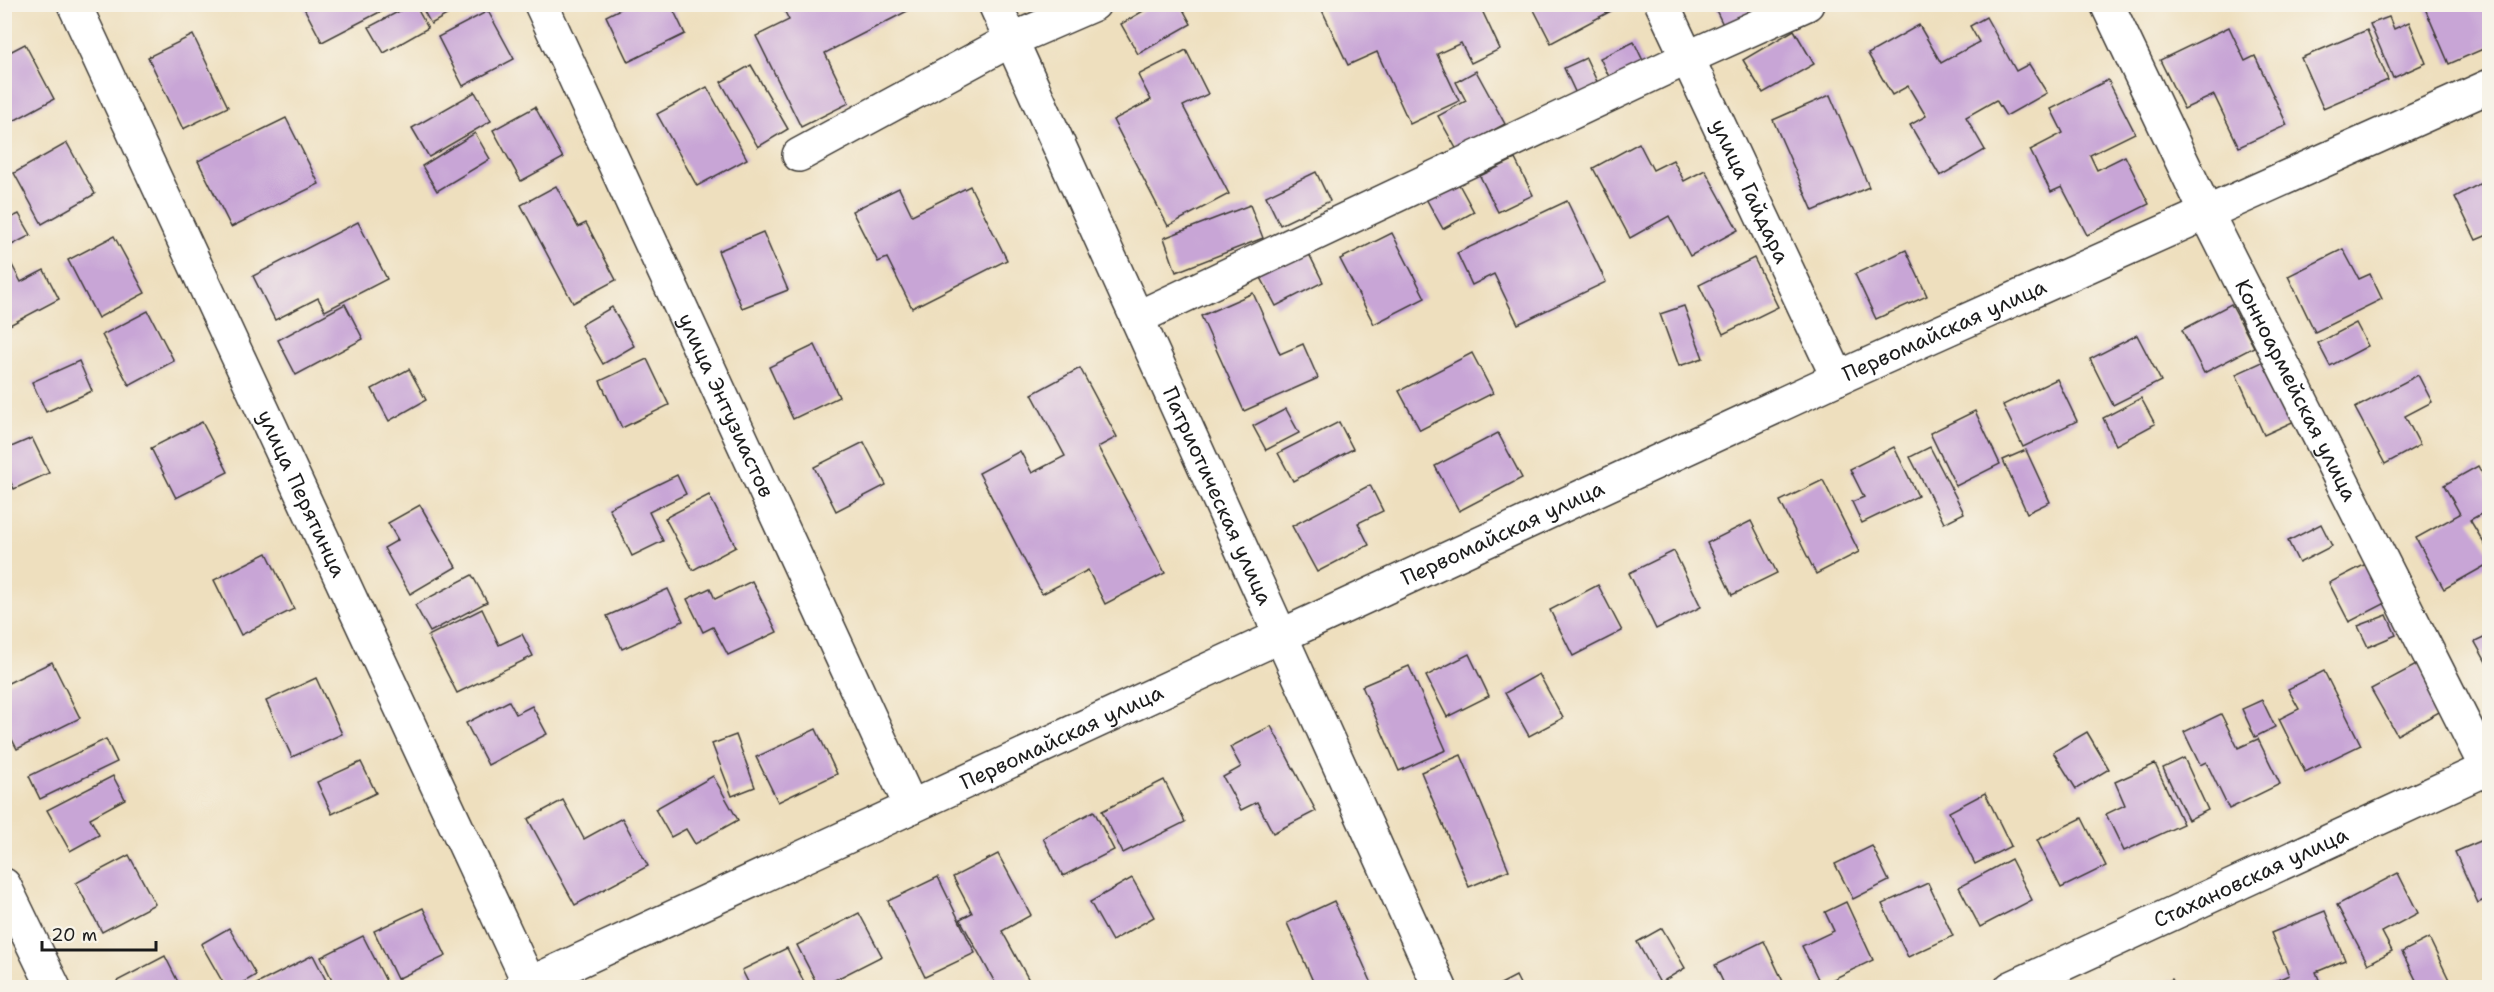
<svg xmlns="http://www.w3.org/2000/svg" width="2494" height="992" font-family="'Shantell Sans',sans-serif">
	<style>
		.building { fill: #c8a5d6 }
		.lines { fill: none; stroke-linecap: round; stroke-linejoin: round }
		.minor-casing { stroke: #3c3934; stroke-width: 36 }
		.minor { stroke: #fff; stroke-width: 33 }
		.labels { text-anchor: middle; stroke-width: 4.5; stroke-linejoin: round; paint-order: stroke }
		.street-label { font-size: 21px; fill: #1c1c1c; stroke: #f7f3e8 }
	</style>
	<rect width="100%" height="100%" fill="#f7f3e8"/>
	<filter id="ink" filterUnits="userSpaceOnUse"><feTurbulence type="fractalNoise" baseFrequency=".0167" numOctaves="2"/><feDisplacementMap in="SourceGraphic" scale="12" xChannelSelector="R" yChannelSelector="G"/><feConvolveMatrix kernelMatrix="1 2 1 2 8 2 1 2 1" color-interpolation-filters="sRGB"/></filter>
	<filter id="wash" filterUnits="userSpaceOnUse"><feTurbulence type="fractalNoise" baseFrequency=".008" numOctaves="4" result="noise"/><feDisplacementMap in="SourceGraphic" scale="24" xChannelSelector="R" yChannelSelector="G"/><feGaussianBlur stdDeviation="1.35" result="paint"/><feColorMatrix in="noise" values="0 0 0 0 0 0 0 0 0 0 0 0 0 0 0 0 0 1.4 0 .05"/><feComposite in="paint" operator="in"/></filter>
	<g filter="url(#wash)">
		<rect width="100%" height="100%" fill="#eedfbe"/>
		<g id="blocks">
			<g class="building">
				<path d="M312,4H395L322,42L304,8Z"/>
				<path d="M420,4H466L431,24Z"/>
				<path d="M781,4H921L825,53L849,103L801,127L756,36L789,20Z"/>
				<path d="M1155,4H1180L1191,24L1138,54L1121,24Z"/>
				<path d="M1328,4H1479L1500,49L1471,63L1461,43L1437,54L1459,101L1410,124L1377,52L1348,65L1321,8Z"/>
				<path d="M1531,4H1624L1551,43Z"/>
				<path d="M1713,4H1774L1728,35Z"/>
				<path d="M2428,4H2489L2490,46L2449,64L2424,6Z"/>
				<path d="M411,5H415L428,28L384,53L369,27Z"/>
				<path d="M628,5H671L685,34L628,62L606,16Z"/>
				<path d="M488,11L514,59L463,86L438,37Z"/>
				<path d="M1986,17L2016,71L2029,64L2047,93L2006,116L1996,100L1966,117L1985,150L1940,176L1910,125L1926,116L1908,86L1892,95L1868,54L1919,25L1941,63L1979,42L1970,26Z"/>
				<path d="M2389,17L2394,29L2409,22L2426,63L2393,78L2370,24Z"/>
				<path d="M2229,27L2245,61L2255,56L2287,125L2239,147L2214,95L2184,109L2160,60Z"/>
				<path d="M1794,30L1814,64L1763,93L1743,60Z"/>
				<path d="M2367,30L2388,80L2323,108L2301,58Z"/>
				<path d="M193,35L228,107L183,129L148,57Z"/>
				<path d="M1634,42L1647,69L1613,85L1600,58Z"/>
				<path d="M25,44L54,99L6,125L4,55Z"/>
				<path d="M1186,50L1208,94L1183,106L1229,194L1168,226L1113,120L1151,100L1138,75Z"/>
				<path d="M1586,58L1600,88L1578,98L1564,68Z"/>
				<path d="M751,65L788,129L758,147L721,82Z"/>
				<path d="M1476,71L1505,124L1457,150L1438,116L1466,101L1456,82Z"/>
				<path d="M2108,80L2135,133L2090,155L2097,170L2125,156L2149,204L2087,235L2062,187L2051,192L2030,150L2063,133L2051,109Z"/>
				<path d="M707,87L747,159L697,186L657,114Z"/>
				<path d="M475,92L491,121L429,157L412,128Z"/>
				<path d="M1830,95L1869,187L1813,211L1773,120Z"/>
				<path d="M535,107L563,158L521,181L493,130Z"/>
				<path d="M286,118L319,184L231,227L198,161Z"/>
				<path d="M475,133L490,159L437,191L422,166Z"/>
				<path d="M67,143L95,194L42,224L14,173Z"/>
				<path d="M1639,143L1653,170L1673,160L1684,181L1705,170L1738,230L1690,256L1669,216L1630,238L1593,168Z"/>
				<path d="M1515,159L1533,195L1498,212L1480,176Z"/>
				<path d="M1316,172L1330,201L1280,225L1266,196Z"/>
				<path d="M1455,177L1474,212L1443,229L1424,195Z"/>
				<path d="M2481,183L2490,200V234L2476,240L2455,197Z"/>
				<path d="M556,186L578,227L586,223L616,280L573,303L521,205Z"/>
				<path d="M970,186L1007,260L912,308L887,258L878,262L852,211L899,188L912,215Z"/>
				<path d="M1567,201L1606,282L1518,324L1494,274L1472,285L1457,253Z"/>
				<path d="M1250,205L1263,238L1176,272L1164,238Z"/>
				<path d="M19,214L31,235L4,249V221Z"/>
				<path d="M358,222L387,279L325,311L318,298L275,320L253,276Z"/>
				<path d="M763,232L788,290L742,308L718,251Z"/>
				<path d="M1392,233L1425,298L1374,324L1340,259Z"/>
				<path d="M114,236L145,293L98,318L68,260Z"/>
				<path d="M1305,246L1323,282L1276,306L1257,270Z"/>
				<path d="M2343,249L2359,279L2370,274L2382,299L2315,332L2288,276Z"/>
				<path d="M4,250L21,282L44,270L59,299L4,328Z"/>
				<path d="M1906,250L1927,296L1876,319L1855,274Z"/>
				<path d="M1754,258L1778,307L1723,334L1699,285Z"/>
				<path d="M1253,293L1280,354L1303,344L1318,378L1244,411L1201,316Z"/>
				<path d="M345,304L363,339L296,375L278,340Z"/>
				<path d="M2231,304L2254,347L2204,373L2182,330Z"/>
				<path d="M1684,306L1703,358L1679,366L1660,314Z"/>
				<path d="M612,307L634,346L603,364L581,325Z"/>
				<path d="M148,311L174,361L129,385L102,335Z"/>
				<path d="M2356,323L2368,346L2330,366L2318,343Z"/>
				<path d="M2137,335L2161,381L2113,405L2090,359Z"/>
				<path d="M815,345L839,397L793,419L769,367Z"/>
				<path d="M1472,353L1493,393L1420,430L1399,391Z"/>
				<path d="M647,359L669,405L622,428L600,381Z"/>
				<path d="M2269,359L2297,420L2264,435L2236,374Z"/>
				<path d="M79,361L92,391L46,412L32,382Z"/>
				<path d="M1080,368L1117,437L1098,447L1165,573L1105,604L1088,570L1042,594L979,473L1020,451L1032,473L1065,456L1032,394Z"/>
				<path d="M409,369L426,400L389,421L372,389Z"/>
				<path d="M2418,375L2432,402L2405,416L2420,445L2385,464L2355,408Z"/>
				<path d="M2057,379L2077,421L2023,447L2003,405Z"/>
				<path d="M2141,398L2155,424L2116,445L2103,418Z"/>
				<path d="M1286,409L1299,433L1266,450L1253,426Z"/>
				<path d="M1975,411L2000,464L1956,486L1930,433Z"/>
				<path d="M202,422L228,472L176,498L151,448Z"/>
				<path d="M1339,422L1353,449L1293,481L1278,453Z"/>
				<path d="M1498,433L1522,478L1459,511L1435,466Z"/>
				<path d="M32,438L49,473L14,489L4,468V450Z"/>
				<path d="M864,442L886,485L836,511L814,467Z"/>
				<path d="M1894,447L1918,496L1862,523L1852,502L1864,497L1850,469Z"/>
				<path d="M1930,447L1964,513L1944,523L1910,457Z"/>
				<path d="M2026,450L2050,502L2027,513L2003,460Z"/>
				<path d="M2478,466L2490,487V509L2470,520L2490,553V563L2444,589L2416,538L2460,514L2444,485Z"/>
				<path d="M677,475L686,494L649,512L663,541L632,556L609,508Z"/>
				<path d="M1823,480L1859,552L1816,574L1780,501Z"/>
				<path d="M1370,485L1383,511L1358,523L1369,545L1317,572L1292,526Z"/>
				<path d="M709,495L736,547L693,570L665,518Z"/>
				<path d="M420,505L456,567L410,594L384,548L398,540L388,523Z"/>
				<path d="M1751,521L1777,573L1732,595L1707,543Z"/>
				<path d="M2321,524L2332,546L2299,563L2288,541Z"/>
				<path d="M1674,551L1701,607L1656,629L1629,573Z"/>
				<path d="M267,553L294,609L241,635L214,580Z"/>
				<path d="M2366,564L2386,603L2349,622L2329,583Z"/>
				<path d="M472,575L487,602L430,632L415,605Z"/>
				<path d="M752,581L777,632L728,655L713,627L703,632L687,599L710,588L715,599Z"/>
				<path d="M1598,585L1622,631L1573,656L1550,610Z"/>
				<path d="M668,589L683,621L622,649L607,616Z"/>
				<path d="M482,609L499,645L522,634L533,656L457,693L428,636Z"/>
				<path d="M2387,615L2396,635L2368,647L2358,626Z"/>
				<path d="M2490,635V669L2475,642Z"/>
				<path d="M1469,654L1489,696L1447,717L1426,676Z"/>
				<path d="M52,662L80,718L17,749L4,724V685Z"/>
				<path d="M2418,664L2443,710L2397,735L2371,689Z"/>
				<path d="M1409,666L1446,750L1399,771L1362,686Z"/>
				<path d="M2324,671L2361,745L2305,772L2279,719L2299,709L2288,689Z"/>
				<path d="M1539,674L1563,718L1529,736L1505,693Z"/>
				<path d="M316,678L342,734L292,757L266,701Z"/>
				<path d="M2262,700L2275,727L2255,737L2242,709Z"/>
				<path d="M509,701L516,714L532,706L547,734L488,765L466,723Z"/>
				<path d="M2221,714L2238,748L2258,739L2280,784L2229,809L2206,762L2200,765L2184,732Z"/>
				<path d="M1271,726L1316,811L1273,833L1257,802L1241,810L1223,777L1241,767L1230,747Z"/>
				<path d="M816,729L837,774L778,802L756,757Z"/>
				<path d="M2087,732L2109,769L2076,789L2053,752Z"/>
				<path d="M736,735L755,787L732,796L712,744Z"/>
				<path d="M106,739L117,762L40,799L29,776Z"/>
				<path d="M1461,755L1509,870L1469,887L1421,772Z"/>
				<path d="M2184,758L2208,810L2188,820L2163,768Z"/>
				<path d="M361,762L376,793L332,814L317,782Z"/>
				<path d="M2155,764L2183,824L2124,851L2106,814L2125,805L2115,782Z"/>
				<path d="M113,776L125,799L90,818L99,835L70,851L47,810Z"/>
				<path d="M713,776L738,820L695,844L686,829L671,837L655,809Z"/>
				<path d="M1164,780L1185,822L1123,853L1102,811Z"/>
				<path d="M1985,793L2011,846L1975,864L1949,812Z"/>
				<path d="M563,800L584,839L622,818L648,866L575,905L528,819Z"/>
				<path d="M1094,811L1114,850L1063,876L1043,838Z"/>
				<path d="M2082,818L2106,866L2061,888L2037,840Z"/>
				<path d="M2490,837V897L2478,903L2455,852Z"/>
				<path d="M1872,846L1889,881L1853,899L1835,864Z"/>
				<path d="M998,854L1031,915L1002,931L1030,982L1020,988H998L960,919L972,913L953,877Z"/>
				<path d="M129,855L155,904L102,932L76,883Z"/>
				<path d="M2011,859L2032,900L1980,927L1959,887Z"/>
				<path d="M2398,873L2418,913L2382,932L2392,951L2368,964L2337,905Z"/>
				<path d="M938,877L975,953L925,977L888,901Z"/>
				<path d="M1132,878L1154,917L1112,941L1090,902Z"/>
				<path d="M1928,883L1953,936L1908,957L1882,904Z"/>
				<path d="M1334,901L1357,950L1374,988H1316L1287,923Z"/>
				<path d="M1846,902L1873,960L1821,985L1802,946L1834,931L1825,912Z"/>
				<path d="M423,908L446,956L397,979L374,931Z"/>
				<path d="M2325,911L2345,960L2316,972L2321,985L2315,988H2259L2289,975L2271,933Z"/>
				<path d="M859,913L882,956L819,988L797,945Z"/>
				<path d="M229,928L256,975L234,988H226L201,944Z"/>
				<path d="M1662,928L1685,968L1660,983L1637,942Z"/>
				<path d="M363,936L387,983L379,988H336L321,957Z"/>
				<path d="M2429,938L2453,988H2420L2402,952Z"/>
				<path d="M1764,941L1786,988H1726L1715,965Z"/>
				<path d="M787,948L805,984L799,988H751L742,970Z"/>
				<path d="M313,955L330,988H249Z"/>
				<path d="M165,956L181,988H120L117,981Z"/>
				<path d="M1516,976L1522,988H1493Z"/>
				<path d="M2172,979L2177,988H2156Z"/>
			</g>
		</g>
	</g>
	<g filter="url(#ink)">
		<use href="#blocks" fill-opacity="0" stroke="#3c3934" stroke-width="1.5"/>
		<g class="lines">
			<defs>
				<g id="minor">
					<path id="s1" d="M74,4L529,983"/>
					<path id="s2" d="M541,4L911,807"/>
					<path id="s3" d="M995,4L1440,988"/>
					<path id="s4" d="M1662,4L1838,378"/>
					<path id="s5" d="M2107,4L2207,214L2490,775"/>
					<path d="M799,155L1011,40L1094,4"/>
					<path d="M1137,318L1687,58L1807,4"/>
					<path d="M4,885L54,988"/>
					<path id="s6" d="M520,988L1838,378L2490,86"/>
					<path id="s7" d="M2011,988L2490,767"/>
				</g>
			</defs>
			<use href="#minor" class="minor-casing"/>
			<use href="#minor" class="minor"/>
		</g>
	</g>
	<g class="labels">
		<g class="street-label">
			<text dy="7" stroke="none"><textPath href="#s4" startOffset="207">улица Гайдара</textPath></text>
			<text dy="7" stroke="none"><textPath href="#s6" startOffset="1569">Первомайская улица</textPath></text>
			<text dy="7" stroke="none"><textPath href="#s5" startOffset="430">Конноармейская улица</textPath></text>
			<text dy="7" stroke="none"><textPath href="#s2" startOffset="442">улица Энтузиастов</textPath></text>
			<text dy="7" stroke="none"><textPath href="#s1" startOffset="540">улица Перятинца</textPath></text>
			<text dy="7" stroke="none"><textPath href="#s3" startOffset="540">Патриотическая улица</textPath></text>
			<text dy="7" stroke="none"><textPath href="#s6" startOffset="1083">Первомайская улица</textPath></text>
			<text dy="7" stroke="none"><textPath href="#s6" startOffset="597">Первомайская улица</textPath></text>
			<text dy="7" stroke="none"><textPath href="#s7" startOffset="264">Стахановская улица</textPath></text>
		</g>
	</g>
	<rect width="2494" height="992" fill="none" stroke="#f7f3e8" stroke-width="24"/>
	<path d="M42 941v9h114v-9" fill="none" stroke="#1c1c1c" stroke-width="3"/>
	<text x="51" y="941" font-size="18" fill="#1c1c1c" stroke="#f7f3e8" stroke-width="4.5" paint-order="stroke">20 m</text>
</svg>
